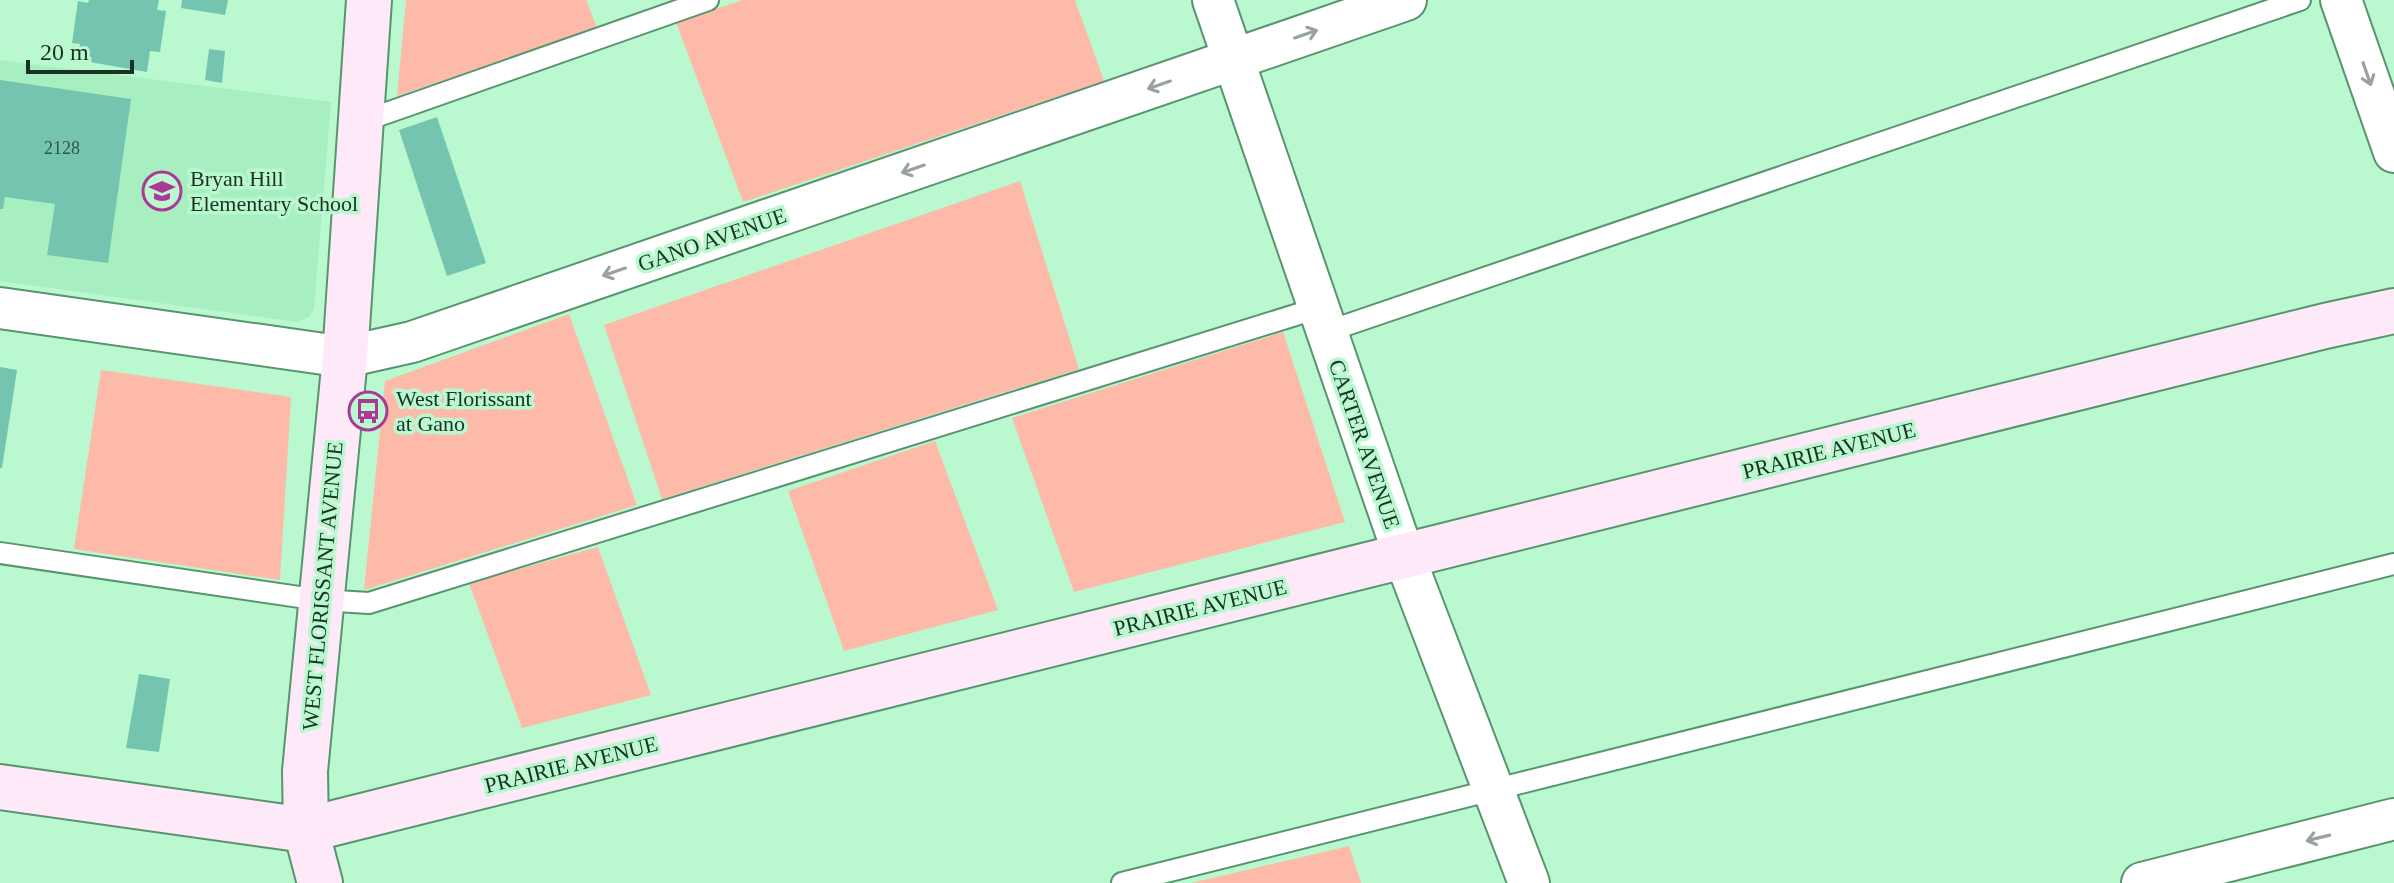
<svg xmlns="http://www.w3.org/2000/svg" width="2394" height="883" font-family="'Times New Roman',serif">
	<style>
		.built { fill: #a7eec1 }
		.green { fill: #fdbaa8 }
		.building { fill: #75c4b0 }
		.lines { fill: none; stroke-linecap: round; stroke-linejoin: round }
		.lane-casing { stroke: #58946f; stroke-width: 24 }
		.street-casing { stroke: #58946f; stroke-width: 44 }
		.secondary-casing { stroke: #58946f; stroke-width: 48 }
		.lane { stroke: #fff; stroke-width: 20 }
		.street { stroke: #fff; stroke-width: 40 }
		.secondary { stroke: #fee9f9; stroke-width: 44 }
		.oneway { stroke: #98a39c }
		.labels { text-anchor: middle; stroke-width: 7; stroke-linejoin: round; paint-order: stroke }
		.number-label { font-size: 18px; fill: #305746 }
		.poi-label { font-size: 22px; fill: #193323; stroke: #baf9d0; text-anchor: start }
		.street-label { font-size: 22px; fill: #193323; stroke: #baf9d0 }
	</style>
	<rect width="100%" height="100%" fill="#baf9d0"/>
	<path class="built" d="M0,60L331,102L314,309L309,317L298,322L0,281Z"/>
	<g class="green">
		<path d="M406,0H586L597,28L397,96Z"/>
		<path d="M743,0H1075L1104,81L743,202L676,22Z"/>
		<path d="M1020,181L1079,369L662,499L604,325Z"/>
		<path d="M569,314L637,505L364,590L385,381Z"/>
		<path d="M1283,332L1345,522L1074,592L1012,418Z"/>
		<path d="M101,370L291,397L280,580L74,549Z"/>
		<path d="M935,441L998,610L844,651L788,491Z"/>
		<path d="M598,547L651,695L522,728L469,583Z"/>
		<path d="M1349,846L1361,883H1191Z"/>
	</g>
	<g class="building">
		<path d="M89,0H159L157,10L166,11L160,52L150,51L147,72L78,60L80,44L72,43L78,1L88,3Z"/>
		<path d="M182,0H228L225,15L181,8Z"/>
		<path d="M209,49L225,51L222,83L205,80Z"/>
		<path d="M0,80L131,99L108,263L47,255L55,204L5,197L3,209H0Z"/>
		<path d="M437,117L486,263L447,276L399,130Z"/>
		<path d="M0,367L17,370L2,468H0Z"/>
		<path d="M139,674L170,679L159,752L126,748Z"/>
	</g>
	<g class="lines">
		<defs>
			<g id="lane">
				<path d="M361,122L708,0"/>
				<path d="M1326,332L2300,0"/>
				<path d="M0,553L320,600L369,603L1318,308"/>
				<path d="M1122,883L2394,564"/>
			</g>
			<g id="street">
				<path d="M1213,0L1404,556L1529,883"/>
				<path d="M2341,0L2394,152"/>
				<path d="M0,308L345,357L412,342L1406,0"/>
				<path d="M2142,883L2394,819"/>
			</g>
			<g id="secondary">
				<path d="M0,787L306,830L2325,326L2394,311"/>
				<path d="M320,883L306,830L305,771L345,357L369,0"/>
			</g>
		</defs>
		<use href="#lane" class="lane-casing"/>
		<use href="#street" class="street-casing"/>
		<use href="#secondary" class="secondary-casing"/>
		<use href="#lane" class="lane"/>
		<use href="#street" class="street"/>
		<use href="#secondary" class="secondary"/>
	</g>
	<defs><path id="oneway-shaft" d="M-6 0H5M1.5-3L5.5 0L1.5 3" fill="none" stroke-width="1.6" stroke-linecap="round" stroke-linejoin="round" transform="scale(2)"/></defs>
	<g class="oneway">
		<use href="#oneway-shaft" transform="translate(1306 34) rotate(-19)"/>
		<use href="#oneway-shaft" transform="translate(2367 74) rotate(71)"/>
		<use href="#oneway-shaft" transform="translate(1159 85) rotate(161)"/>
		<use href="#oneway-shaft" transform="translate(913 169) rotate(161)"/>
		<use href="#oneway-shaft" transform="translate(614 272) rotate(161)"/>
		<use href="#oneway-shaft" transform="translate(2318 838) rotate(166)"/>
	</g>
	<defs>
		<symbol id="school-ring" viewBox="-11 -11 22 22"><circle r="9.5" fill="#baf9d0" stroke="#aa3a96" stroke-width="1.5"/><path d="M0-5L7-2L0 1L-7-2ZM-4 1L0 2.5L4 1V4Q0 6-4 4Z" fill="#aa3a96"/></symbol>
		<symbol id="bus-ring" viewBox="-11 -11 22 22"><circle r="9.5" fill="#baf9d0" stroke="#aa3a96" stroke-width="1.5"/><path d="M-5-6H5V4H4V6H2V4H-2V6H-4V4H-5ZM-3.5-4V0h7V-4ZM-3.5 1.2v1.5H-2V1.2ZM2 1.2v1.5H3.5V1.2Z" fill="#aa3a96"/></symbol>
	</defs>
	<g fill-rule="evenodd">
		<use href="#school-ring" x="140" y="169" width="44" height="44"/>
		<use href="#bus-ring" x="346" y="389" width="44" height="44"/>
	</g>
	<g class="labels">
		<g class="number-label">
			<text x="62" y="154">2128</text>
		</g>
		<g class="poi-label">
			<text x="190" y="186">Bryan Hill<tspan x="190" dy="25">Elementary School</tspan></text>
			<text x="396" y="406">West Florissant<tspan x="396" dy="25">at Gano</tspan></text>
		</g>
		<g class="street-label">
			<text transform="translate(712 239) rotate(-19)" y="8">GANO AVENUE</text>
			<text transform="translate(1365 444) rotate(71)" y="8">CARTER AVENUE</text>
			<text transform="translate(1829 450) rotate(-14)" y="8">PRAIRIE AVENUE</text>
			<text transform="translate(322 586) rotate(-85)" y="8">WEST FLORISSANT AVENUE</text>
			<text transform="translate(1200 607) rotate(-14)" y="8">PRAIRIE AVENUE</text>
			<text transform="translate(571 764) rotate(-14)" y="8">PRAIRIE AVENUE</text>
		</g>
	</g>
	<path d="M28 60v12h104v-12" fill="none" stroke="#193323" stroke-width="4"/>
	<text x="40" y="60" font-size="24" fill="#193323" stroke="#baf9d0" stroke-width="6" paint-order="stroke">20 m</text>
</svg>
